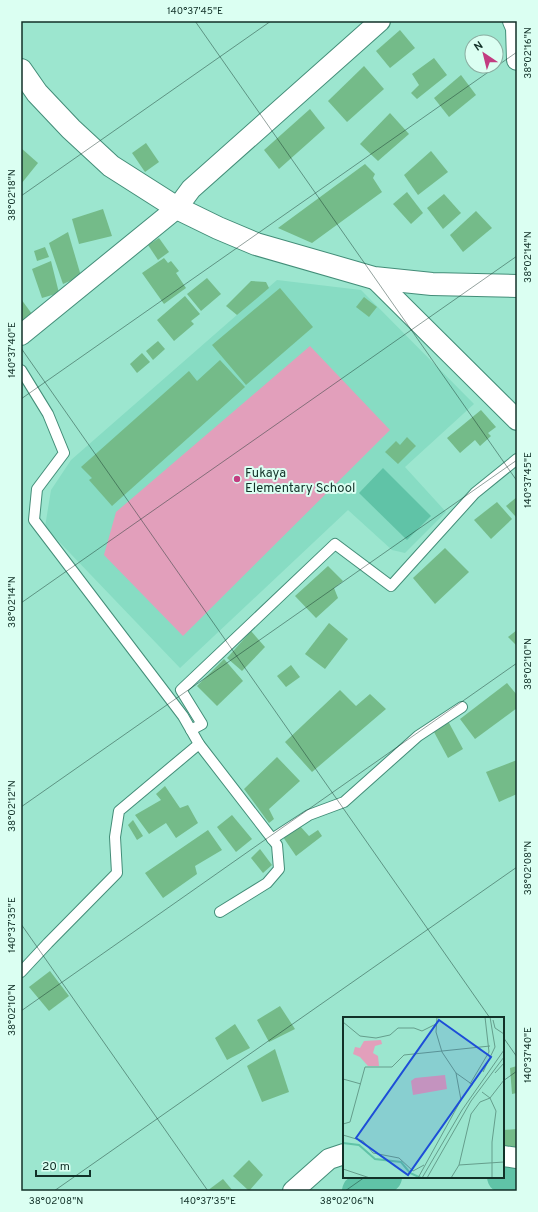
<svg xmlns="http://www.w3.org/2000/svg" width="538" height="1212" font-family="Overpass,sans-serif">
	<style>
		.built { fill: #87dcc3 }
		.green { fill: #e29fbb }
		.water { fill: #60c3a7 }
		.lines { fill: none; stroke-linecap: round; stroke-linejoin: round }
		.river { stroke: #60c3a7; stroke-width: 32 }
		.building { fill: #74bb89 }
		.lane-casing { stroke: #438d78; stroke-width: 12 }
		.street-casing { stroke: #438d78; stroke-width: 22 }
		.secondary-casing { stroke: #438d78; stroke-width: 24 }
		.lane { stroke: #fff; stroke-width: 10 }
		.street { stroke: #fff; stroke-width: 20 }
		.secondary { stroke: #fff; stroke-width: 22 }
		.ticks { fill: none; stroke: #123128; stroke-width: 1; stroke-opacity: 0.45 }
		.poi-dot { fill: #c23d81; stroke: #dbfff2; stroke-width: 1.5 }
		.labels { text-anchor: middle; stroke-width: 4; stroke-linejoin: round; paint-order: stroke }
		.poi-label { font-size: 13px; fill: #123128; stroke: #dbfff2; text-anchor: start }
		.inset-river { fill: none; stroke: #60c3a7; stroke-width: 2 }
		.inset-road { fill: none; stroke: #659e8c; stroke-width: 1 }
		.view { fill: #1d4ed8; fill-opacity: 0.15; stroke: #1d4ed8; stroke-width: 2 }
		.inset-edge { fill: none; stroke: #123128; stroke-width: 2 }
		.neatline { fill: none; stroke: #123128; stroke-width: 1.5 }
		.ticks-label { font-size: 10px; text-anchor: middle; fill: #123128 }
	</style>
	<rect width="100%" height="100%" fill="#9ce6cf"/>
	<path class="built" d="M277,280L361,290L474,404L405,467L446,512L405,553L392,550L348,510L180,668L45,527L51,490L71,460Z"/>
	<path class="green" d="M310,346L390,430L183,636L104,555L116,512Z"/>
	<path class="water" d="M383,468L431,516L407,540L359,493Z"/>
	<g class="lines">
		<g class="river">
			<path d="M503,1177L517,1182"/>
			<path d="M358,1191L386,1177"/>
		</g>
	</g>
	<g class="building">
		<path d="M400,30L415,48L390,68L376,51Z"/>
		<path d="M434,58L447,75L417,99L411,93L419,85L412,74Z"/>
		<path d="M364,66L384,89L347,122L328,101Z"/>
		<path d="M461,75L476,95L449,117L434,98Z"/>
		<path d="M310,109L325,128L279,169L264,150Z"/>
		<path d="M390,113L409,134L378,161L360,144Z"/>
		<path d="M146,143L159,162L145,172L132,153Z"/>
		<path d="M21,148L38,163L21,184Z"/>
		<path d="M431,151L448,172L418,195L404,175Z"/>
		<path d="M365,164L375,174L373,178L382,192L312,243L278,228Z"/>
		<path d="M407,192L423,213L411,224L393,204Z"/>
		<path d="M444,194L461,213L443,229L427,208Z"/>
		<path d="M103,209L112,236L79,244L72,219Z"/>
		<path d="M476,211L492,228L463,252L450,235Z"/>
		<path d="M68,232L81,276L63,284L49,243Z"/>
		<path d="M159,238L169,252L158,260L148,245Z"/>
		<path d="M45,247L49,257L37,261L34,251Z"/>
		<path d="M164,258L168,263L171,261L179,271L176,273L186,288L164,304L142,273Z"/>
		<path d="M51,261L59,293L42,298L32,269Z"/>
		<path d="M207,278L221,294L201,311L187,294Z"/>
		<path d="M251,281L266,282L269,288L237,315L226,306Z"/>
		<path d="M280,288L313,327L246,385L212,345Z"/>
		<path d="M185,296L200,314L191,321L194,324L174,341L157,320Z"/>
		<path d="M364,297L377,307L369,317L356,307Z"/>
		<path d="M21,299L32,314L21,322Z"/>
		<path d="M158,341L165,349L153,360L146,351Z"/>
		<path d="M142,353L150,362L137,373L130,364Z"/>
		<path d="M220,360L245,387L112,506L89,480L92,478L81,467L189,371L197,381Z"/>
		<path d="M481,410L496,427L488,433L491,436L480,446L475,440L460,453L447,438Z"/>
		<path d="M407,437L416,446L398,464L385,452L396,441L400,445Z"/>
		<path d="M517,497V516L516,517L506,506Z"/>
		<path d="M497,502L512,519L491,539L474,520Z"/>
		<path d="M445,548L469,572L435,604L413,578Z"/>
		<path d="M328,566L343,581L334,588L338,598L316,618L295,596Z"/>
		<path d="M329,623L348,639L325,669L305,654Z"/>
		<path d="M517,630V646L508,637Z"/>
		<path d="M251,631L265,647L242,671L227,658Z"/>
		<path d="M224,659L243,681L217,706L197,686Z"/>
		<path d="M291,665L300,677L286,687L277,676Z"/>
		<path d="M507,683L517,695V708L475,739L460,719Z"/>
		<path d="M340,690L356,706L370,694L386,709L312,772L285,742Z"/>
		<path d="M448,721L463,749L448,758L434,732Z"/>
		<path d="M277,757L300,781L269,809L274,819L269,823L244,789Z"/>
		<path d="M517,760V794L499,802L486,772Z"/>
		<path d="M165,786L180,808L188,805L198,823L176,838L166,823L149,834L135,815L161,800L156,794Z"/>
		<path d="M232,815L252,839L236,852L217,827Z"/>
		<path d="M133,820L143,836L137,840L128,825Z"/>
		<path d="M299,825L309,836L318,830L322,836L296,856L283,837Z"/>
		<path d="M208,830L222,850L195,866L197,874L163,898L145,873Z"/>
		<path d="M260,849L272,865L263,873L251,858Z"/>
		<path d="M50,971L69,996L49,1011L29,987Z"/>
		<path d="M280,1006L295,1029L269,1042L257,1020Z"/>
		<path d="M235,1024L250,1048L227,1060L215,1038Z"/>
		<path d="M275,1049L289,1092L262,1102L247,1066Z"/>
		<path d="M517,1066V1093L512,1094L510,1068Z"/>
		<path d="M517,1129V1147H503V1130Z"/>
		<path d="M249,1160L263,1175L249,1191L233,1176Z"/>
		<path d="M223,1179L233,1191H207Z"/>
	</g>
	<g class="lines">
		<defs>
			<g id="lane">
				<path d="M21,370L48,414L64,453L37,489L34,520L183,716L199,744L277,845L279,869L267,883L220,912"/>
				<path d="M191,730L202,724L181,690L335,544L391,586L475,493L517,459"/>
				<path d="M272,839L309,815L344,802L418,736L462,707"/>
				<path d="M21,972L48,943L117,873L115,837L119,811L199,744"/>
			</g>
			<g id="street">
				<path d="M513,21L516,28L517,60"/>
				<path d="M374,278L517,420"/>
				<path d="M21,335L177,208L191,189L380,21"/>
				<path d="M503,1156L517,1158"/>
				<path d="M293,1191L329,1159L344,1154"/>
			</g>
			<path id="secondary" d="M21,70L37,93L71,129L111,166L177,208L218,228L256,244L374,278L432,284L517,286"/>
		</defs>
		<use href="#lane" class="lane-casing"/>
		<use href="#street" class="street-casing"/>
		<use href="#secondary" class="secondary-casing"/>
		<use href="#lane" class="lane"/>
		<use href="#street" class="street"/>
		<use href="#secondary" class="secondary"/>
	</g>
	<path class="ticks" d="M195,21L517,481M21,196L271,21M21,348L490,1018M21,399L517,52M21,603L517,256M21,807L517,460M21,924L208,1191M21,1011L517,663M503,1037L517,1057M503,1081L517,1071M54,1191L517,867M345,1191L365,1177"/>
	<circle class="poi-dot" cx="237" cy="479" r="4"/>
	<g class="labels">
		<g class="poi-label">
			<text x="245" y="477">Fukaya<tspan x="245" dy="15">Elementary School</tspan></text>
		</g>
	</g>
	<g transform="translate(343 1017)">
		<rect width="161" height="161" fill="#9ce6cf"/>
		<path d="M38,23L39,27L32,29L30,36L35,39L36,49H25L17,40L10,37L12,30L17,31L21,24ZM102,58L104,72L70,78L68,64L72,61Z" fill="#e29fbb"/>
		<path class="inset-river" d="M0,126L16,128L32,142L58,145L67,156L78,161"/>
		<path class="inset-road" d="M94,0L93,15L99,35L113,56L130,68M150,3L152,11L161,17M0,5L17,19L33,21L47,18L55,11H71L79,14L93,7M140,55L152,30L147,0M152,56L161,46M0,62L18,67M127,67L146,35L142,0M139,75L147,81L153,94L149,125V161M0,107L7,105L22,50H49L61,38L147,29M0,118L20,124L30,136L56,141L70,154L81,148M116,148L161,145M0,152L27,161M75,161L118,83L113,56M79,161L119,93L161,33M84,161L128,84L161,40M108,161L116,148L128,97L137,85L147,81L161,63"/>
		<path class="view" d="M96,3L148,40L65,158L13,121Z"/>
		<rect width="161" height="161" class="inset-edge"/>
	</g>
	<rect width="538" height="1212" fill="none" stroke="#dbfff2" stroke-width="44"/>
	<g transform="translate(484 54) rotate(325)"><circle r="19" fill="#dbfff2" stroke="#8bada1"/>
	<path d="M0-3L7 15L0 10L-7 15Z" fill="#c23d81"/>
	<text y="-6" font-size="11" font-weight="bold" text-anchor="middle" fill="#123128">N</text>
	</g>
	<path d="M36 1170v6h54v-6" fill="none" stroke="#123128" stroke-width="2"/>
	<text x="42" y="1170" font-size="12" fill="#123128" stroke="#dbfff2" stroke-width="3" paint-order="stroke">20 m</text>
	<rect x="22" y="22" width="494" height="1168" class="neatline"/>
	<g class="ticks-label">
		<text x="195" y="14">140°37'45"E</text>
		<text transform="translate(527 53) rotate(-90)" y="4">38°02'16"N</text>
		<text transform="translate(11 195) rotate(-90)" y="4">38°02'18"N</text>
		<text transform="translate(527 257) rotate(-90)" y="4">38°02'14"N</text>
		<text transform="translate(11 350) rotate(-90)" y="4">140°37'40"E</text>
		<text transform="translate(527 480) rotate(-90)" y="4">140°37'45"E</text>
		<text transform="translate(11 602) rotate(-90)" y="4">38°02'14"N</text>
		<text transform="translate(527 664) rotate(-90)" y="4">38°02'10"N</text>
		<text transform="translate(11 806) rotate(-90)" y="4">38°02'12"N</text>
		<text transform="translate(527 868) rotate(-90)" y="4">38°02'08"N</text>
		<text transform="translate(11 925) rotate(-90)" y="4">140°37'35"E</text>
		<text transform="translate(11 1010) rotate(-90)" y="4">38°02'10"N</text>
		<text transform="translate(527 1055) rotate(-90)" y="4">140°37'40"E</text>
		<text x="56" y="1204">38°02'08"N</text>
		<text x="208" y="1204">140°37'35"E</text>
		<text x="347" y="1204">38°02'06"N</text>
	</g>
</svg>
